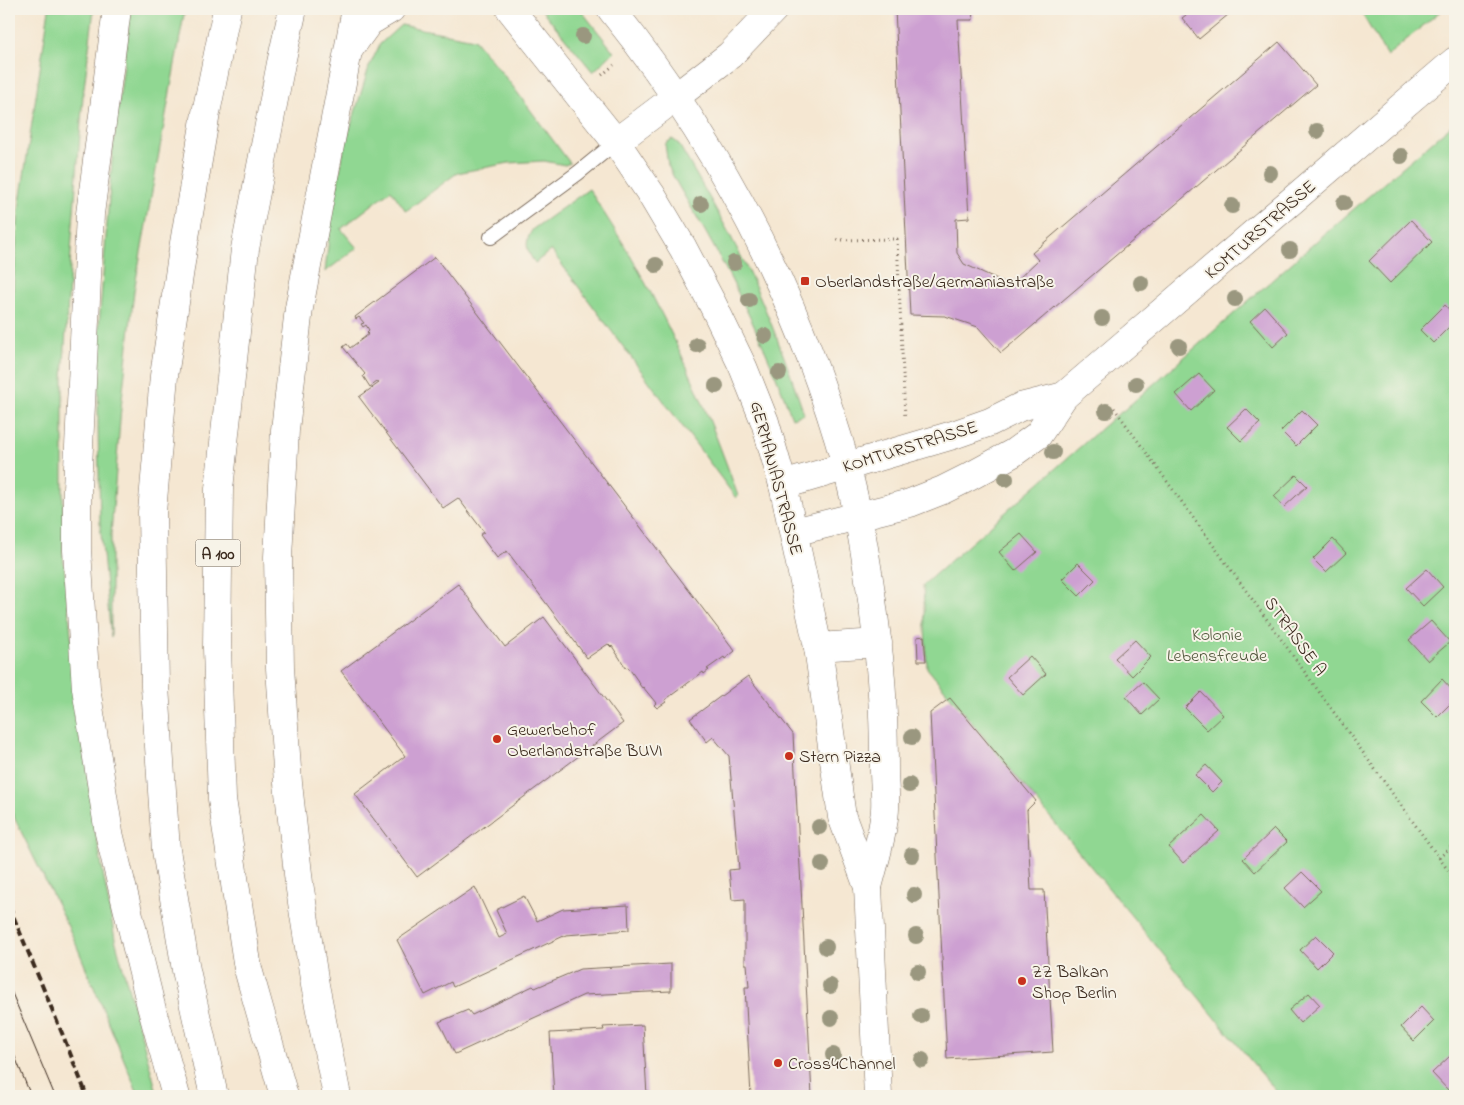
<svg xmlns="http://www.w3.org/2000/svg" width="1464" height="1105" font-family="'Indie Flower',sans-serif">
	<style>
		.green { fill: #90d792; stroke: #668058 }
		.building { fill: #cda0d2 }
		.lines { fill: none; stroke-linecap: round; stroke-linejoin: round }
		.lane-casing { stroke: #7c6c5d; stroke-width: 16 }
		.street-casing { stroke: #7c6c5d; stroke-width: 29 }
		.secondary-casing { stroke: #7c6c5d; stroke-width: 29 }
		.highway-casing { stroke: #7c6c5d; stroke-width: 29 }
		.path { stroke: #7c6c5d; stroke-width: 3; stroke-dasharray: 1 4; stroke-linecap: butt }
		.lane { stroke: #fff; stroke-width: 14 }
		.street { stroke: #fff; stroke-width: 28 }
		.secondary { stroke: #fff; stroke-width: 28 }
		.highway { stroke: #fff; stroke-width: 28 }
		.tram { stroke: #3b2a1e; stroke-width: 1 }
		.rail { stroke: #3b2a1e; stroke-width: 4; stroke-dasharray: 8 4; stroke-linecap: butt }
		.tree { fill: #9a977f }
		.poi-dot { fill: #c8321e; stroke: #f7f3e8; stroke-width: 2 }
		.labels { text-anchor: middle; stroke-width: 4; stroke-linejoin: round; paint-order: stroke }
		.shield { fill: #f7f3e8; stroke: #73665b; stroke-width: 1 }
		.shield-label { font-size: 16px; font-weight: bold; fill: #3b2a1e }
		.street-label { font-size: 18px; fill: #3b2a1e; stroke: #f7f3e8 }
		.poi-label { font-size: 18px; fill: #3b2a1e; stroke: #f7f3e8; text-anchor: start }
		.park-label { font-size: 18px; fill: #50553b; stroke: #f7f3e8 }
	</style>
	<rect width="100%" height="100%" fill="#f7f3e8"/>
	<filter id="ink" filterUnits="userSpaceOnUse"><feTurbulence type="fractalNoise" baseFrequency=".02" numOctaves="2"/><feDisplacementMap in="SourceGraphic" scale="10" xChannelSelector="R" yChannelSelector="G"/><feConvolveMatrix kernelMatrix="1 2 1 2 8 2 1 2 1" color-interpolation-filters="sRGB"/></filter>
	<filter id="wash" filterUnits="userSpaceOnUse"><feTurbulence type="fractalNoise" baseFrequency=".0096" numOctaves="4" result="noise"/><feDisplacementMap in="SourceGraphic" scale="20" xChannelSelector="R" yChannelSelector="G"/><feGaussianBlur stdDeviation="1.12" result="paint"/><feColorMatrix in="noise" values="0 0 0 0 0 0 0 0 0 0 0 0 0 0 0 0 0 1.4 0 .05"/><feComposite in="paint" operator="in"/></filter>
	<g filter="url(#wash)">
		<rect width="100%" height="100%" fill="#f5e7d2"/>
		<g class="green">
			<path d="M49,9H94L83,96L72,237L63,378V554L76,684L94,823L115,939L158,1096H139L73,937L9,807V347L19,209Z"/>
			<path d="M131,9H185L134,291L121,408L111,534V638L100,523L98,425L99,325L113,148Z"/>
			<path d="M541,9H580L614,52L593,72Z"/>
			<path d="M1359,9H1443L1387,56Z"/>
			<path d="M401,25L474,39L511,84L570,163L565,165L544,161L509,163L457,173L406,211L391,190L341,229L357,248L325,272L330,229L344,148L369,67L380,44Z"/>
			<path d="M1455,122V1096H1280L927,668L923,585L1114,417L1124,410L1320,238Z"/>
			<path d="M672,139L678,143C701,183 724,222 745,264C768,312 787,363 804,414L792,418C769,354 739,291 705,231C694,211 681,192 671,172L668,165L665,144Z"/>
			<path d="M589,189C604,214 621,238 635,264C677,338 710,416 738,496L736,498L551,250L535,263C526,250 524,242 533,229Z"/>
		</g>
		<g id="blocks">
			<g class="building">
				<path d="M895,9H972L973,20H958L969,218L956,219L957,253L964,264L1004,282L1017,280L1038,260L1032,253L1279,42L1316,85L1001,353L978,327L945,316L910,315Z"/>
				<path d="M1194,9H1235L1199,39L1182,18Z"/>
				<path d="M1411,220L1432,242L1390,283L1369,261Z"/>
				<path d="M435,257L735,651L725,659L724,657L707,669L709,670L704,674L703,672L665,700L666,702L657,708L654,705L656,703L643,687L642,688L639,684H640L628,667L626,668L612,646L611,647L608,644L587,658L507,551L497,558L480,535L484,532L458,498L443,508L359,397L379,383L377,382L370,387L363,376L365,374L343,347L347,344L350,348L369,334L367,332L369,330L366,325L363,327L361,324L364,323L359,317L356,319L355,317Z"/>
				<path d="M1445,305L1455,316V321L1433,343L1420,330Z"/>
				<path d="M1265,307L1288,333L1273,347L1250,321Z"/>
				<path d="M1199,374L1214,390L1191,411L1176,394Z"/>
				<path d="M1246,409L1260,423L1241,441L1227,427Z"/>
				<path d="M1302,410L1317,425L1296,446L1281,431Z"/>
				<path d="M1296,475L1307,486L1284,507L1274,496Z"/>
				<path d="M1021,534L1037,552L1015,571L999,552Z"/>
				<path d="M1333,539L1346,553L1326,572L1313,559Z"/>
				<path d="M1078,563L1095,580L1079,596L1062,579Z"/>
				<path d="M1427,569L1443,587L1423,606L1406,588Z"/>
				<path d="M458,584L505,647L544,617L623,723L417,877L355,794L405,756L341,671Z"/>
				<path d="M1431,621L1450,642L1428,661L1409,640Z"/>
				<path d="M924,636L926,661H918L917,637Z"/>
				<path d="M1135,640L1151,657L1132,676L1115,658Z"/>
				<path d="M1030,656L1046,674L1023,695L1007,677Z"/>
				<path d="M748,676L793,734L812,1096H751L745,987H749L747,964H745V899L732,900L729,870L739,869L729,756L713,737L707,742L690,719Z"/>
				<path d="M1442,679L1455,693V699L1437,717L1421,701Z"/>
				<path d="M1143,682L1159,699L1142,715L1126,697Z"/>
				<path d="M1201,692L1223,715L1207,730L1185,708Z"/>
				<path d="M950,698L1036,801L1027,810L1031,890H1044L1053,1052L947,1059L930,713Z"/>
				<path d="M1206,765L1222,782L1212,792L1195,775Z"/>
				<path d="M1204,815L1219,831L1183,863L1169,847Z"/>
				<path d="M1274,829L1287,842L1255,872L1243,859Z"/>
				<path d="M1302,872L1321,891L1303,907L1285,888Z"/>
				<path d="M475,887L499,938L507,934L496,910L524,896L537,921L563,909L628,905L629,930L566,935L453,987L451,982L425,995L397,940Z"/>
				<path d="M1316,935L1333,952L1317,968L1300,950Z"/>
				<path d="M671,964V991L584,995L455,1054L439,1022L468,1010L472,1015L533,986L535,988L580,969Z"/>
				<path d="M1309,993L1320,1005L1300,1023L1289,1010Z"/>
				<path d="M1421,1007L1434,1021L1414,1041L1401,1027Z"/>
				<path d="M643,1025L647,1096H554L550,1033L604,1030L603,1027Z"/>
				<path d="M1450,1056L1455,1061V1086L1449,1091L1432,1073Z"/>
			</g>
		</g>
	</g>
	<g filter="url(#ink)">
		<use href="#blocks" fill-opacity="0" stroke="#7c6c5d" stroke-width="1"/>
		<g class="lines">
			<defs>
				<path id="lane" d="M491,237L578,173L616,142"/>
				<path id="street" d="M677,96L730,55L774,9"/>
				<g id="secondary">
					<path d="M510,9L616,142L651,194L683,248L713,305L743,367L765,422L783,485L818,647L842,817L868,887L878,1096"/>
					<path d="M611,9C719,144 799,298 846,465C863,527 872,593 879,657C883,695 884,732 884,770C884,786 887,803 884,818C881,841 874,864 868,887"/>
					<path d="M616,142L677,96"/>
					<path d="M783,485L953,435L990,422L1020,407L1064,396"/>
					<path d="M794,532L910,503L943,490L969,477L1013,453L1038,435L1064,396L1455,61"/>
					<path d="M818,647L878,643"/>
				</g>
				<g id="highway">
					<path d="M117,9L90,214L77,489V550L86,688L109,833L151,1006L176,1096"/>
					<path d="M350,48L369,22L391,9"/>
					<path d="M214,1096L186,970L166,850L155,687L152,512L164,376L183,249L206,113L227,9"/>
					<path d="M284,1096L248,969L222,799L217,648L219,489L245,249L281,63L293,9"/>
					<path d="M337,1096L315,985L299,883L288,783L280,668L278,557L285,430L299,308L356,9"/>
				</g>
			</defs>
			<use href="#lane" class="lane-casing"/>
			<use href="#street" class="street-casing"/>
			<use href="#secondary" class="secondary-casing"/>
			<use href="#highway" class="highway-casing"/>
			<g class="path">
				<path d="M602,75L614,65"/>
				<path d="M837,240L897,239L905,418"/>
				<path d="M1114,408L1455,880"/>
				<path d="M1439,858L1455,843"/>
			</g>
			<use href="#lane" class="lane"/>
			<use href="#street" class="street"/>
			<use href="#secondary" class="secondary"/>
			<use href="#highway" class="highway"/>
			<g class="tram">
				<path d="M9,986L55,1096"/>
				<path d="M9,1042L31,1096"/>
			</g>
			<path class="rail" d="M9,906L64,1038L87,1096"/>
		</g>
		<g class="tree">
			<circle cx="583" cy="36" r="8"/>
			<circle cx="1317" cy="131" r="8"/>
			<circle cx="1401" cy="156" r="8"/>
			<circle cx="1270" cy="173" r="8"/>
			<circle cx="1344" cy="203" r="8"/>
			<circle cx="701" cy="204" r="8"/>
			<circle cx="1232" cy="206" r="8"/>
			<circle cx="1290" cy="250" r="8"/>
			<circle cx="734" cy="263" r="8"/>
			<circle cx="656" cy="265" r="8"/>
			<circle cx="1141" cy="283" r="8"/>
			<circle cx="1235" cy="299" r="8"/>
			<circle cx="749" cy="300" r="8"/>
			<circle cx="1102" cy="318" r="8"/>
			<circle cx="765" cy="336" r="8"/>
			<circle cx="697" cy="345" r="8"/>
			<circle cx="1179" cy="346" r="8"/>
			<circle cx="779" cy="373" r="8"/>
			<circle cx="1136" cy="384" r="8"/>
			<circle cx="716" cy="386" r="8"/>
			<circle cx="1106" cy="411" r="8"/>
			<circle cx="1053" cy="452" r="8"/>
			<circle cx="1006" cy="479" r="8"/>
			<circle cx="912" cy="737" r="8"/>
			<circle cx="909" cy="785" r="8"/>
			<circle cx="819" cy="827" r="8"/>
			<circle cx="912" cy="855" r="8"/>
			<circle cx="822" cy="864" r="8"/>
			<circle cx="914" cy="895" r="8"/>
			<circle cx="916" cy="936" r="8"/>
			<circle cx="826" cy="947" r="8"/>
			<circle cx="918" cy="972" r="8"/>
			<circle cx="830" cy="986" r="8"/>
			<circle cx="921" cy="1016" r="8"/>
			<circle cx="831" cy="1018" r="8"/>
			<circle cx="833" cy="1055" r="8"/>
			<circle cx="922" cy="1060" r="8"/>
		</g>
	</g>
	<g class="poi-dot">
		<rect x="800" y="276" width="10" height="10" rx="2.5"/>
		<circle cx="497" cy="739" r="5"/>
		<circle cx="789" cy="756" r="5"/>
		<circle cx="1022" cy="981" r="5"/>
		<circle cx="778" cy="1063" r="5"/>
	</g>
	<g class="labels">
		<rect class="shield" x="195.5" y="539.5" width="45" height="27" rx="4"/>
		<g class="shield-label">
			<text x="218" y="559">A 100</text>
		</g>
		<g class="street-label">
			<text transform="translate(1260 229) rotate(-41)" y="6">KOMTURSTRASSE</text>
			<text transform="translate(910 446) rotate(-17)" y="6">KOMTURSTRASSE</text>
			<text transform="translate(777 478) rotate(75)" y="6">GERMANIASTRASSE</text>
			<text transform="translate(1296 636) rotate(54)" y="6">STRASSE A</text>
		</g>
		<g class="poi-label">
			<text x="815" y="287">Oberlandstraße/Germaniastraße</text>
			<text x="507" y="735">Gewerbehof<tspan x="507" dy="21">Oberlandstraße BUVI</tspan></text>
			<text x="799" y="762">Stern Pizza</text>
			<text x="1032" y="977">ZZ Balkan<tspan x="1032" dy="21">Shop Berlin</tspan></text>
			<text x="788" y="1069">Cross4Channel</text>
		</g>
		<g class="park-label">
			<text x="1217" y="640">Kolonie<tspan x="1217" dy="21">Lebensfreude</tspan></text>
		</g>
	</g>
	<rect width="1464" height="1105" fill="none" stroke="#f7f3e8" stroke-width="30"/>
</svg>
